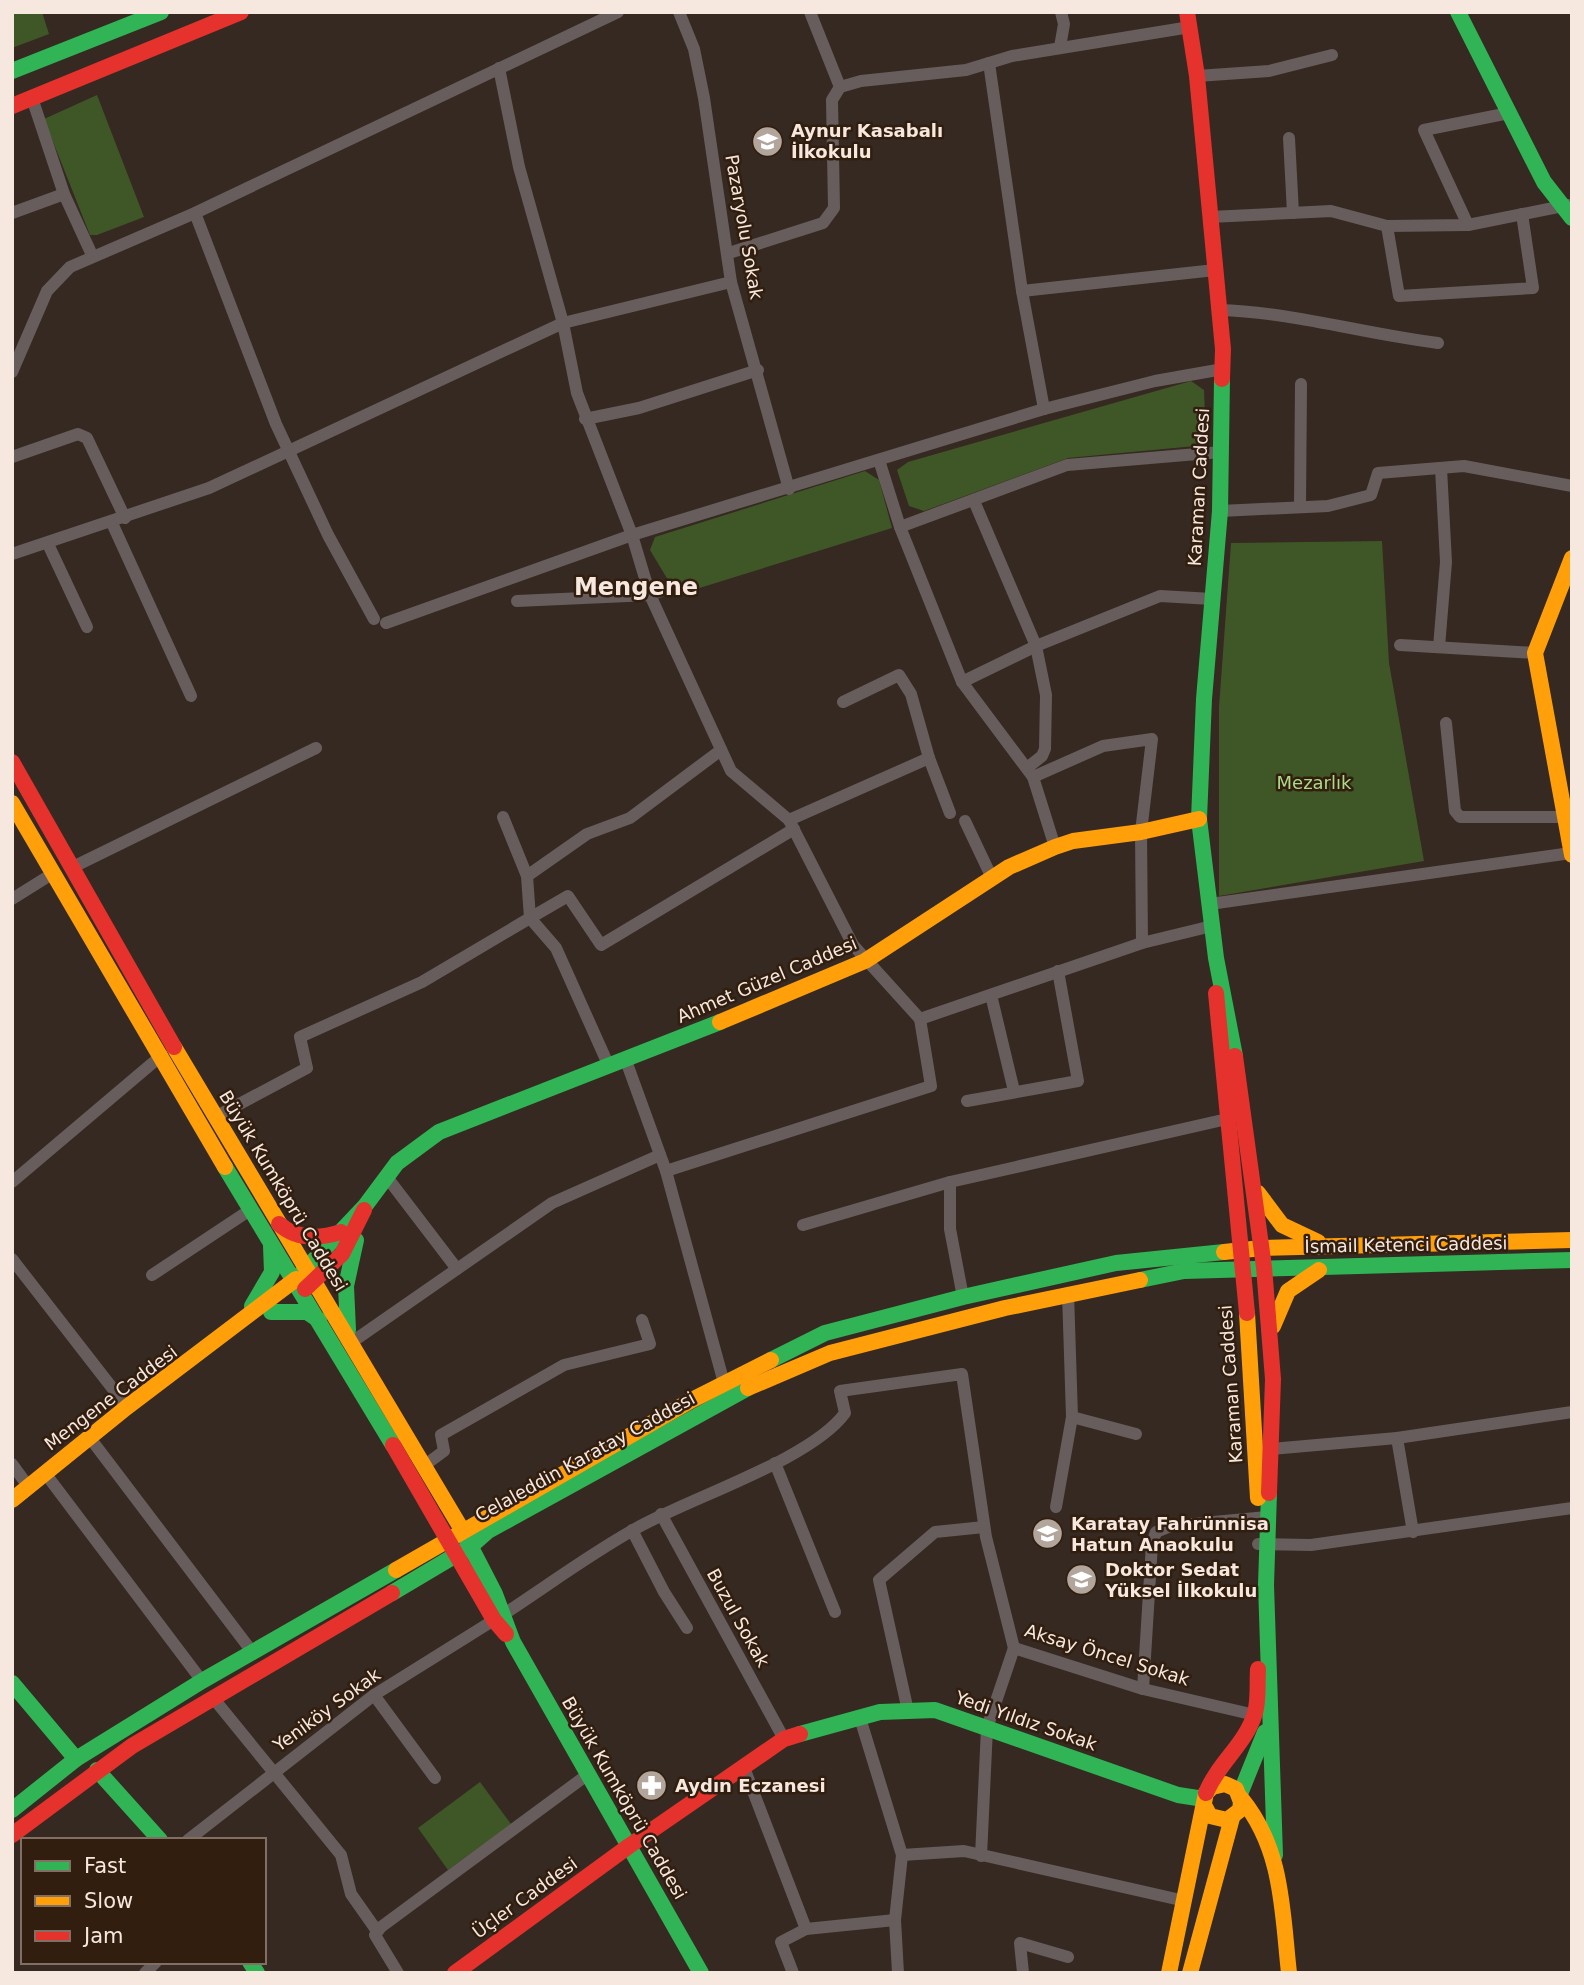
<svg xmlns="http://www.w3.org/2000/svg" width="1584" height="1985" font-family="'DejaVu Sans',sans-serif">
	<style>
		.green { fill: #3f5726 }
		.lines { fill: none; stroke-linecap: round; stroke-linejoin: round }
		.street { stroke: #685d5d; stroke-width: 12 }
		.fast { stroke: #30b455; stroke-width: 16 }
		.slow { stroke: #ff9f0a; stroke-width: 16 }
		.jam { stroke: #e5322d; stroke-width: 16 }
		.labels { text-anchor: middle; stroke-width: 5; stroke-linejoin: round; paint-order: stroke }
		.poi-label { font-size: 18px; font-weight: bold; fill: #f6e8df; stroke: #321e0f; text-anchor: start }
		.street-label { font-size: 18px; fill: #f6e8df; stroke: #321e0f }
		.park-label { font-size: 18px; fill: #abdb87; stroke: #321e0f }
		.district-label { font-size: 24px; font-weight: bold; fill: #f6e8df; stroke: #321e0f }
	</style>
	<rect width="100%" height="100%" fill="#352921"/>
	<g class="green">
		<path d="M12,12H42L49,34L12,48Z"/>
		<path d="M97,95L144,217L97,235H90L44,119Z"/>
		<path d="M1191,381L1204,390L1206,445L1068,458L924,511L909,506L897,470L908,462Z"/>
		<path d="M865,471L879,480L892,528L677,595L650,550L655,537Z"/>
		<path d="M1382,541L1389,663L1424,861L1219,896V707L1231,543Z"/>
		<path d="M480,1782L511,1824L448,1870L418,1828Z"/>
	</g>
	<g class="lines">
		<g class="street">
			<path d="M679,12L694,49L704,98L731,282L789,489"/>
			<path d="M810,12L840,87"/>
			<path d="M1060,47L1064,24L1061,12"/>
			<path d="M989,63L1022,291L1044,409"/>
			<path d="M499,68L519,167L563,323L577,393L632,535L650,595L731,771L789,820L853,945L920,1019L1142,943L1212,926"/>
			<path d="M1197,76L1269,71L1332,55"/>
			<path d="M32,98L64,194L92,255"/>
			<path d="M1289,138L1293,213"/>
			<path d="M12,213L64,194"/>
			<path d="M195,213L276,424L328,535L374,619"/>
			<path d="M1210,217L1331,211L1387,226L1468,225L1568,205"/>
			<path d="M1468,225L1424,130L1509,113"/>
			<path d="M1387,226L1399,296L1533,288L1522,214"/>
			<path d="M729,253L823,223L834,208L832,100L840,87L861,81L966,70L1012,56L1190,27"/>
			<path d="M1022,291L1215,270"/>
			<path d="M1219,310C1293,312 1364,334 1438,343"/>
			<path d="M12,372L47,291L70,267L195,213L618,12"/>
			<path d="M585,419L639,408L758,370"/>
			<path d="M12,457L78,434L87,438L125,518"/>
			<path d="M879,460L900,527L962,682L1033,777L1055,847"/>
			<path d="M974,501L1036,646L1046,695L1045,749L1042,756L1027,768"/>
			<path d="M1300,507L1301,384"/>
			<path d="M1220,511L1328,506L1371,495L1378,473L1464,466L1572,486"/>
			<path d="M112,523L191,696"/>
			<path d="M900,527L1067,465L1221,452"/>
			<path d="M48,544L87,627"/>
			<path d="M12,554L209,488L563,323L731,282"/>
			<path d="M517,601L650,595L661,591"/>
			<path d="M386,623L632,535L1044,409L1155,381L1223,369"/>
			<path d="M1400,645L1535,653"/>
			<path d="M1439,647L1446,562L1441,468"/>
			<path d="M962,682L1036,646L1160,596L1212,599"/>
			<path d="M843,702L899,675L911,694L929,758L950,813"/>
			<path d="M1446,723L1455,811L1460,817H1565"/>
			<path d="M1033,777L1103,746L1152,739L1141,832L1142,943"/>
			<path d="M789,820L929,758"/>
			<path d="M965,821L992,878"/>
			<path d="M75,866L316,748"/>
			<path d="M527,876L587,834L630,818L721,750"/>
			<path d="M12,899L52,874"/>
			<path d="M1210,904L1571,853"/>
			<path d="M991,995L1014,1091"/>
			<path d="M625,1058L666,1171L724,1383"/>
			<path d="M608,1064L556,948L530,918L568,896L601,945L794,829"/>
			<path d="M967,1101L1078,1081L1058,971"/>
			<path d="M215,1117L307,1068L300,1037L422,982L530,918L527,876L503,817"/>
			<path d="M666,1171L931,1086L920,1019"/>
			<path d="M386,1176L457,1269"/>
			<path d="M12,1182L162,1055"/>
			<path d="M950,1182V1229L963,1297"/>
			<path d="M803,1225L950,1182L1227,1119"/>
			<path d="M12,1259L127,1407"/>
			<path d="M152,1275L250,1210"/>
			<path d="M1068,1293L1072,1417L1136,1434"/>
			<path d="M352,1342L552,1203L660,1155"/>
			<path d="M90,1438L253,1653"/>
			<path d="M1397,1438L1413,1532"/>
			<path d="M1271,1449L1397,1438L1572,1412"/>
			<path d="M775,1463L835,1612"/>
			<path d="M12,1464L28,1486"/>
			<path d="M425,1465L444,1451L441,1435L564,1365L650,1344L642,1320"/>
			<path d="M45,1473L202,1681"/>
			<path d="M1056,1507L1072,1417"/>
			<path d="M661,1514L784,1739"/>
			<path d="M632,1530L664,1592L687,1628"/>
			<path d="M1258,1544L1311,1545L1572,1508"/>
			<path d="M504,1614C547,1586 590,1554 635,1529C689,1498 811,1460 845,1413L840,1391L962,1374L986,1537L1014,1648L1143,1689L1255,1715"/>
			<path d="M1143,1689L1152,1544L1156,1532L1171,1526L1267,1517"/>
			<path d="M374,1695L435,1778"/>
			<path d="M214,1699L341,1855L351,1894L377,1931"/>
			<path d="M908,1711L879,1580L935,1532L984,1527"/>
			<path d="M860,1718L902,1855L895,1920L898,1973"/>
			<path d="M743,1765L806,1929L781,1942L793,1973"/>
			<path d="M188,1840L374,1695L494,1620"/>
			<path d="M902,1855L964,1851L1185,1901"/>
			<path d="M981,1856L987,1728L1014,1648"/>
			<path d="M806,1929L895,1920"/>
			<path d="M145,1973L156,1962"/>
			<path d="M398,1973L375,1935L381,1927L587,1775"/>
			<path d="M1023,1973L1020,1943L1068,1957"/>
		</g>
		<g class="fast">
			<path d="M1458,12L1544,182L1572,218"/>
			<path d="M12,71L161,12"/>
			<path d="M1222,379L1220,511L1204,699L1199,819L1216,958L1235,1056"/>
			<path d="M225,1167L393,1445"/>
			<path d="M296,1279L365,1206L397,1163L439,1132L720,1022"/>
			<path d="M1140,1280L1184,1271L1572,1260"/>
			<path d="M252,1306L272,1272L271,1246"/>
			<path d="M271,1312H307L319,1320"/>
			<path d="M348,1330L346,1286L356,1240"/>
			<path d="M771,1360L825,1333L963,1297L1116,1263L1224,1252"/>
			<path d="M1269,1493L1266,1585L1275,1855"/>
			<path d="M461,1528L495,1594L513,1642L701,1973"/>
			<path d="M392,1593L471,1546L488,1531L748,1388"/>
			<path d="M12,1683L76,1759"/>
			<path d="M800,1734L880,1712L935,1710L1178,1795L1204,1799"/>
			<path d="M97,1770L160,1840"/>
			<path d="M1240,1794L1265,1732"/>
			<path d="M12,1810L76,1759L202,1681L396,1570"/>
			<path d="M250,1962L257,1973"/>
		</g>
		<g class="slow">
			<path d="M1572,558L1535,653L1572,855"/>
			<path d="M12,803L225,1167"/>
			<path d="M720,1022L865,961L1009,867L1055,847L1073,841L1141,832L1199,819"/>
			<path d="M174,1047L461,1528"/>
			<path d="M1258,1193L1282,1225L1318,1242"/>
			<path d="M1224,1252L1262,1248L1572,1240"/>
			<path d="M1247,1313L1258,1498"/>
			<path d="M1273,1326L1288,1291L1319,1270"/>
			<path d="M748,1388L830,1353L1005,1308L1140,1280"/>
			<path d="M12,1500L127,1407L296,1279"/>
			<path d="M396,1570L692,1400L771,1360"/>
			<path d="M1241,1798C1283,1849 1282,1910 1289,1973"/>
			<path d="M1169,1973L1206,1793L1212,1787L1225,1784L1236,1789L1241,1802L1240,1810L1227,1820L1210,1816L1204,1805"/>
			<path d="M1190,1973L1232,1818"/>
		</g>
		<g class="jam">
			<path d="M1187,12L1197,76L1223,349L1222,379"/>
			<path d="M12,106L241,12"/>
			<path d="M12,762L174,1047"/>
			<path d="M1216,993L1247,1313"/>
			<path d="M1235,1056L1264,1267L1273,1379L1269,1493"/>
			<path d="M279,1224C297,1240 319,1239 341,1232"/>
			<path d="M305,1289L342,1254L364,1210"/>
			<path d="M393,1445L494,1620L506,1634"/>
			<path d="M1206,1793C1218,1763 1246,1744 1255,1713C1259,1699 1257,1683 1258,1669"/>
			<path d="M12,1835L132,1746L392,1593"/>
			<path d="M455,1973L629,1846L784,1739L800,1734"/>
		</g>
	</g>
	<defs>
		<symbol id="school-disc" viewBox="-11 -11 22 22"><circle r="9.5" fill="#b2a59c" stroke="#321e0f"/><path d="M0-5L7-2L0 1L-7-2ZM-4 1L0 2.5L4 1V4Q0 6-4 4Z" fill="#fff"/></symbol>
		<symbol id="pharmacy-disc" viewBox="-11 -11 22 22"><circle r="9.5" fill="#b2a59c" stroke="#321e0f"/><path d="M-2-6h4v4h4v4h-4v4h-4v-4h-4v-4h4Z" fill="#fff"/></symbol>
	</defs>
	<g fill-rule="evenodd">
		<use href="#school-disc" x="750" y="124" width="35" height="35"/>
		<use href="#school-disc" x="1030" y="1516" width="35" height="35"/>
		<use href="#school-disc" x="1064" y="1562" width="35" height="35"/>
		<use href="#pharmacy-disc" x="634" y="1768" width="35" height="35"/>
	</g>
	<g class="labels">
		<g class="poi-label">
			<text x="791" y="137">Aynur Kasabalı<tspan x="791" dy="21">İlkokulu</tspan></text>
			<text x="1071" y="1530">Karatay Fahrünnisa<tspan x="1071" dy="21">Hatun Anaokulu</tspan></text>
			<text x="1105" y="1576">Doktor Sedat<tspan x="1105" dy="21">Yüksel İlkokulu</tspan></text>
			<text x="675" y="1792">Aydın Eczanesi</text>
		</g>
		<g class="street-label">
			<text transform="translate(744 227) rotate(80)" y="6">Pazaryolu Sokak</text>
			<text transform="translate(1199 487) rotate(-87)" y="6">Karaman Caddesi</text>
			<text transform="translate(767 980) rotate(-23)" y="6">Ahmet Güzel Caddesi</text>
			<text transform="translate(283 1191) rotate(59)" y="6">Büyük Kumköprü Caddesi</text>
			<text transform="translate(1406 1245) rotate(-1)" y="6">İsmail Ketenci Caddesi</text>
			<text transform="translate(1231 1384) rotate(-94)" y="6">Karaman Caddesi</text>
			<text transform="translate(111 1398) rotate(-37)" y="6">Mengene Caddesi</text>
			<text transform="translate(585 1457) rotate(-29)" y="6">Celaleddin Karatay Caddesi</text>
			<text transform="translate(738 1618) rotate(61)" y="6">Buzul Sokak</text>
			<text transform="translate(1107 1655) rotate(17)" y="6">Aksay Öncel Sokak</text>
			<text transform="translate(327 1710) rotate(-36)" y="6">Yeniköy Sokak</text>
			<text transform="translate(1026 1721) rotate(19)" y="6">Yedi Yıldız Sokak</text>
			<text transform="translate(624 1798) rotate(60)" y="6">Büyük Kumköprü Caddesi</text>
			<text transform="translate(525 1898) rotate(-36)" y="6">Üçler Caddesi</text>
		</g>
		<g class="park-label">
			<text x="1314" y="789">Mezarlık</text>
		</g>
		<g class="district-label">
			<text x="636" y="595">Mengene</text>
		</g>
	</g>
	<rect width="1584" height="1985" fill="none" stroke="#f6e8df" stroke-width="28"/>
	<rect x="21" y="1838" width="245" height="126" fill="#321e0f" stroke="#806f62" stroke-width="2"/>
	<rect x="35" y="1861" width="35" height="10" fill="#30b455" stroke="#806f62" stroke-width="2"/>
	<text x="84" y="1873" font-size="21" fill="#f6e8df">Fast</text>
	<rect x="35" y="1896" width="35" height="10" fill="#ff9f0a" stroke="#806f62" stroke-width="2"/>
	<text x="84" y="1908" font-size="21" fill="#f6e8df">Slow</text>
	<rect x="35" y="1931" width="35" height="10" fill="#e5322d" stroke="#806f62" stroke-width="2"/>
	<text x="84" y="1943" font-size="21" fill="#f6e8df">Jam</text>
</svg>
